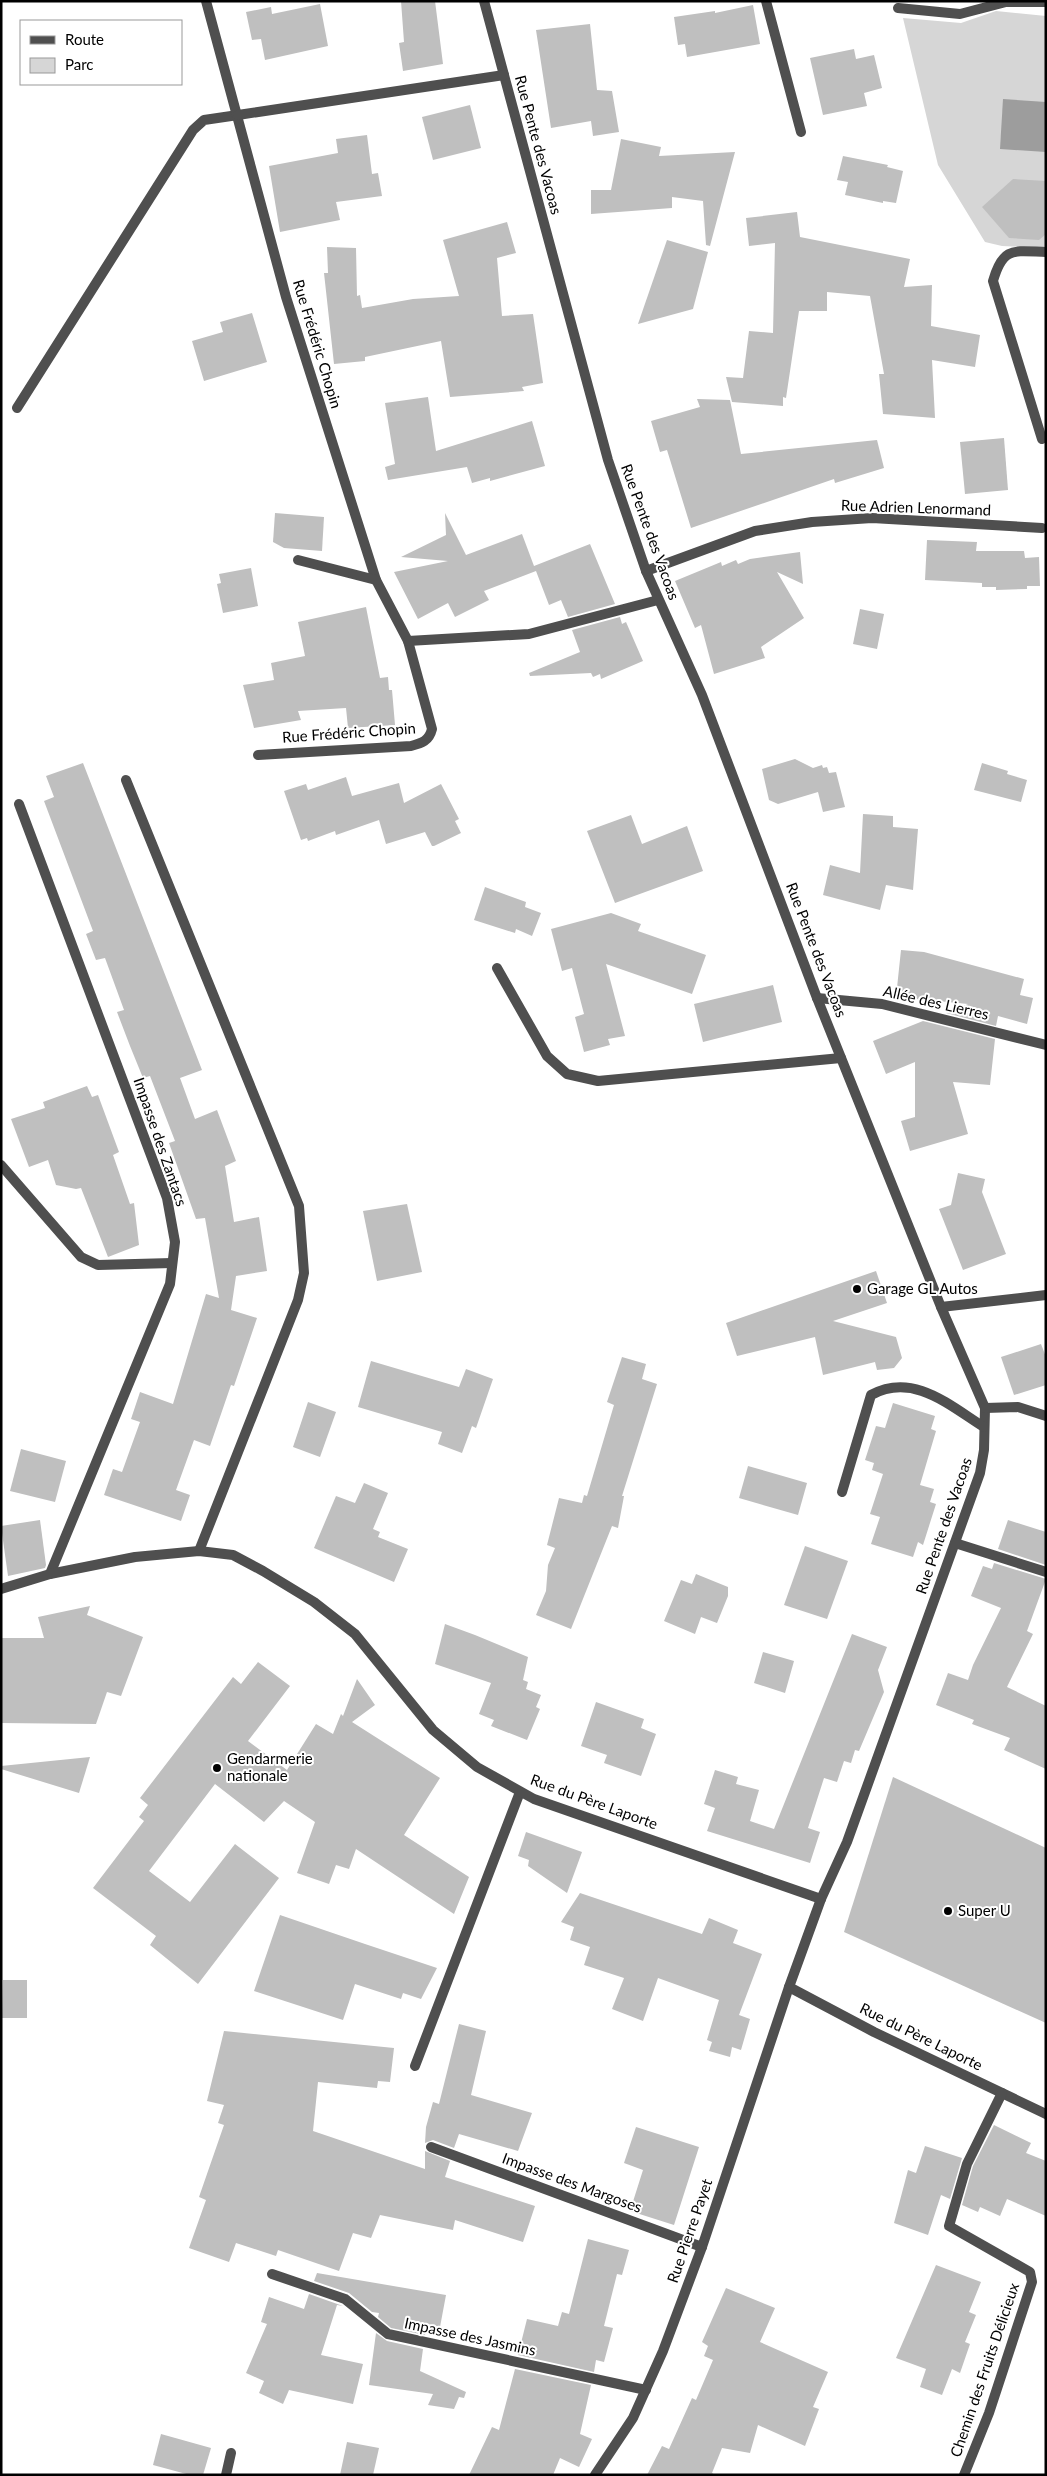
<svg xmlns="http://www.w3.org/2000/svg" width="1047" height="2476" font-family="Lato,sans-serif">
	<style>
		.green { fill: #d6d6d6 }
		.water { fill: #9d9d9d }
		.building { fill: #bfbfbf }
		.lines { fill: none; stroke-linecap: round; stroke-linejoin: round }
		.lane { stroke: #4f4f4f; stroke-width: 10 }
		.street { stroke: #4f4f4f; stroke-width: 10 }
		.poi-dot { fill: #000; stroke: #fff; stroke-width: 2 }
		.labels { text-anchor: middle; stroke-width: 4; stroke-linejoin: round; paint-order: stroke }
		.street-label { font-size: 15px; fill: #000; stroke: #fff }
		.poi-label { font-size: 15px; fill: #000; stroke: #fff; text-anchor: start }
	</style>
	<rect width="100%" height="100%" fill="#fff"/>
	<path class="green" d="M996,11L1046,16V248L1002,246L985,242L938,165L903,18L961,23Z"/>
	<path class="water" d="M1003,99L1046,102V152L1000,149Z"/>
	<g class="building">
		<path d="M401,1H435L443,64L403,71L399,43L404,42Z"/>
		<path d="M320,4L328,46L265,60L261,39L252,40L246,12L271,7L272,14Z"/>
		<path d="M753,5L760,44L687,57L685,44L678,45L674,17L715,11V13Z"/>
		<path d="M590,24L597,90L612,91L619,132L593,136L591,121L551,128L536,30Z"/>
		<path d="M854,49L856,59L874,55L882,88L864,93L867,106L823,115L810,58Z"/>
		<path d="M470,105L481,148L433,160L422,117Z"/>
		<path d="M367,135L372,174L378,173L382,196L336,202L340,220L280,232L269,166L338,153L336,139Z"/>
		<path d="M621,139L661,147L659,156L735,152L710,246L706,245L703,201L672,197V208L591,214V190H611Z"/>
		<path d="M843,156L888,165L887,167L903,171L896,203L883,201V203L845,195L848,182L837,180Z"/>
		<path d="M1013,179L1046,181V234L1039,240L1009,238L982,207Z"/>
		<path d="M797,212L800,237L910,259L904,287L932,285L931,326L980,335L975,367L932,360L935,418L883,414L879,374H884L870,296L827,292V311H799L786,398L783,397V406L732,402L726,377L743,378L749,331L773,333L775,243L749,246L746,218Z"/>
		<path d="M507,222L516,253L497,258L502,316L533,314L543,383L522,387L524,391L450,397L441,341L365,357V361L334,364L324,273H328L327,247L356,248L357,296L360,295L362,308L413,299L459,296L443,240Z"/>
		<path d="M667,240L708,252L693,309L638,324Z"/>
		<path d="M252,313L267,362L204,381L192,341L223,332L220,322Z"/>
		<path d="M428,397L436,451L532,421L545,466L490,481V478L472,483L467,467L388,480L385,467L395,464L385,403Z"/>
		<path d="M697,399L730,400L741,454L877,440L884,468L835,483L834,479L691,528L667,450L660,452L651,421L700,407Z"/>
		<path d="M1004,438L1008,490L965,494L960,442Z"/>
		<path d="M275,513L324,517L322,551L284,548L273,542Z"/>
		<path d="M445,513L466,555L522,534L534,566L590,544L615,604L568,617L561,600L549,605L536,571L484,591L489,600L455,617L448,603L418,619L394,572L448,561L401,557L446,535Z"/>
		<path d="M927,540L977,542L976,551H1024L1025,558L1039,557L1040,586H1027V589L996,590V587H982V583L925,580Z"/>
		<path d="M800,552L803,584L777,572L804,618L761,647L765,658L714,674L701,625L695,628L675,581L721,562L722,566L736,560L738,564L750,559Z"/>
		<path d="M251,568L258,606L223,613L217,584L221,583L219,574Z"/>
		<path d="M366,607L380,678L388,677L389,690H392L395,725L348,728L346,708L298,711L301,720L254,728L243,685L274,680L271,663L305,656L298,622Z"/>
		<path d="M860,609L884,614L877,649L853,644Z"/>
		<path d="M620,617L622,624L626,622L643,661L601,679L600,674L593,677L591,673L530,676L529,673L580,652L572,630Z"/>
		<path d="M795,759L813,768L822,765L823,768L827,767L829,773L836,772L845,807L823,812L818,792L778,804L769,800L762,769Z"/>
		<path d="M83,763L202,1070L180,1078L195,1119L217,1110L236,1161L225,1166L234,1222L259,1217L267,1271L236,1276L231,1310L257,1318L234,1386L231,1385L210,1446L194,1440L176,1490L190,1495L181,1521L104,1495L113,1469L122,1472L140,1422L131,1419L140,1392L173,1404L206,1294L219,1298L205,1218L196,1219L169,1143L175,1141L150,1076L143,1078L130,1046L117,1012L124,1010L105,958L96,960L86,934L93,931L44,801L54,797L46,776Z"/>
		<path d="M982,763L1008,771L1007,774L1027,780L1021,802L974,790Z"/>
		<path d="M346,777L352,796L399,783L404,803L441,784L459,819L455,821L461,833L434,846H432L425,832L386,844L379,820L336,835L335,831L308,841L307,838L301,840L284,791L306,784L308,790Z"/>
		<path d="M863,814L893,816V827L918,829L913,890L886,885L880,910L823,895L830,865L860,873Z"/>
		<path d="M631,815L642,844L687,826L703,871L615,903L587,831Z"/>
		<path d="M485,887L526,902L525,907L541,913L532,936L516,929L515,933L474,920Z"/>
		<path d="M611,913L641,924L638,931L706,955L692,994L606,964L625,1036L608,1039L610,1045L584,1052L575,1017L584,1014L572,968L562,971L551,929Z"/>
		<path d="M901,950L924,952L1024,979L1020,995L1033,998L1027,1024L998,1016L996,1026L946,1013L968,1004L896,997Z"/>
		<path d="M773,985L782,1022L703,1042L694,1004Z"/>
		<path d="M923,1021L995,1039L990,1085L953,1082L968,1134L910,1151L901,1121L915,1117V1062L886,1074L873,1041Z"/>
		<path d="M87,1086L92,1097L98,1095L119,1152L113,1155L130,1204L134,1203L139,1245L108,1257L81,1188L76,1189L56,1185L48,1160L29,1167L11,1119L45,1108L43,1102Z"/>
		<path d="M958,1173L985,1179L982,1192L1006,1254L963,1270L939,1209L951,1205Z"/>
		<path d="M407,1204L422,1272L377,1281L363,1211Z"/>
		<path d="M876,1271L887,1303L833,1321L896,1337L902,1358L894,1368L877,1370L875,1362L823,1375L815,1337L737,1356L726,1323Z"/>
		<path d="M1041,1344L1046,1357V1385L1014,1395L1001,1357Z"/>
		<path d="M622,1357L646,1364L642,1379L657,1384L622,1496H624L618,1528L612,1526L571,1629L536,1615L546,1591L548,1565L555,1548L547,1545L559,1498L582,1503L584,1495L587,1496L614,1405L607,1402Z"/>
		<path d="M371,1361L459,1387L466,1369L493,1379L476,1428L472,1426L462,1453L438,1444L442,1432L358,1407Z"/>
		<path d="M308,1402L336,1412L320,1457L293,1447Z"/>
		<path d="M893,1403L935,1416L931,1429L936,1431L920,1485L934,1489L930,1502L936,1504L923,1545L918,1542L913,1557L871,1544L880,1517L870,1514L883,1474L872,1470L874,1463L865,1460L876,1426L885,1428Z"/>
		<path d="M21,1449L66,1461L55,1502L10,1491Z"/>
		<path d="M748,1466L807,1483L798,1515L739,1498Z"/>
		<path d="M364,1483L388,1493L373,1529L380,1532L378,1537L408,1549L394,1582L314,1548L336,1496L355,1503Z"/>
		<path d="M40,1520L46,1565L45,1568L8,1576L1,1526Z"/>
		<path d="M1008,1520L1046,1532V1565L998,1549Z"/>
		<path d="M805,1546L848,1561L827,1619L784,1605Z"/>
		<path d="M994,1563L1046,1579L1027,1631L1033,1634L1007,1687L1046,1706V1769L1004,1750L1010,1738L972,1724L974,1720L936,1705L948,1673L968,1680L973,1665L1001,1608L971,1596L983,1566L992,1569Z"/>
		<path d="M696,1574L728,1587V1596L717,1623L701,1617L695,1634L664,1621L681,1580L692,1584Z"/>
		<path d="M90,1606L87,1615L143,1637L121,1696L107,1692L96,1724L1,1723V1638H44L38,1617Z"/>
		<path d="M445,1624L475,1635L528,1657L523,1680L528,1682L526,1689L541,1695L536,1707L540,1709L527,1740L491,1726L494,1720L479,1714L491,1683L435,1664Z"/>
		<path d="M852,1634L887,1647L878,1670L884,1692L859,1751L855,1750L851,1763L844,1761L837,1782L824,1778L808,1828L820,1832L810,1863L707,1831L715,1808L704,1804L715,1770L738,1777L736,1784L759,1790L750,1821L774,1829Z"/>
		<path d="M763,1652L794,1661L785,1693L754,1683Z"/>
		<path d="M258,1662L290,1686L248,1741L287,1770L316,1724L333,1734L341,1714L343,1716L357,1679L375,1705L352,1722L440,1778L404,1835L469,1877L454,1914L356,1849L349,1869L336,1865L329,1884L297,1873L315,1822L284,1801L264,1822L215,1784L149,1871L190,1902L235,1844L279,1878L198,1984L150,1945L156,1936L93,1888L144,1821L139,1817L148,1805L140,1798L233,1677L241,1684Z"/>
		<path d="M596,1702L644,1719L641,1728L656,1734L641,1776L604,1763L607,1755L581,1746Z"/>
		<path d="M90,1757L79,1793L1,1769V1766Z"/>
		<path d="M893,1777L1046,1848V2023L844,1932Z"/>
		<path d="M526,1832L582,1852L567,1893L528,1866L529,1860L518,1856Z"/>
		<path d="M580,1893L702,1934L709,1918L738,1930L733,1943L762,1954L739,2015L750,2019L741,2050L732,2047L730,2057L709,2051L712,2042L707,2040L719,2000L658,1978L643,2021L612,2009L624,1978L584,1965L590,1947L570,1940L574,1927L561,1922Z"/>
		<path d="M280,1915L365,1944L437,1968L421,1999L403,1993L401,1999L355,1984L343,2020L254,1991Z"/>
		<path d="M3,1980H27V2018H2Z"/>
		<path d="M459,2024L486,2031L471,2095L532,2113L518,2151L459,2134L454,2148L433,2140L425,2143L426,2127L433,2102L439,2104Z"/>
		<path d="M224,2031L394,2048L390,2082L378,2081L377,2088L318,2082L313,2131L425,2169V2151L450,2161L445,2177L535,2206L523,2242L455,2220L453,2230L380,2215L371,2238L353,2233L339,2271L278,2250L276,2256L236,2243L229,2262L189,2248L206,2200L199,2197L224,2125L218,2123L224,2105L207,2101Z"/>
		<path d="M994,2125L1031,2143L1026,2153L1046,2161V2216L1007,2199L1000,2216L980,2207L978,2212L962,2205L973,2166Z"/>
		<path d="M636,2127L699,2147L674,2225L630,2211L643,2170L624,2163Z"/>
		<path d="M925,2146L962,2158L950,2199L941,2195L928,2235L894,2223L908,2170L916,2173Z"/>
		<path d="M588,2239L629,2250L622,2275L617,2274L604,2326L613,2328L604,2362L596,2360L594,2372L518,2355L527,2319L558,2326L562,2312L569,2314Z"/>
		<path d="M936,2265L981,2282L969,2312L976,2315L965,2342L970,2344L960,2373L952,2369L942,2395L920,2387L926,2369L896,2358Z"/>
		<path d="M317,2273L446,2295L440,2327L427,2324L425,2335L391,2328L378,2317L379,2313L372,2312L349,2293L314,2281Z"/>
		<path d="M726,2288L775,2308L760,2342L828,2372L813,2407L819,2409L805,2446L758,2425L750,2453L722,2448L712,2473L715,2475H647L662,2446L669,2449L692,2398L696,2400L713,2360L704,2356L708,2346L702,2342Z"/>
		<path d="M309,2294L343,2306L337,2305L321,2355L363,2364L353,2404L289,2390L283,2404L259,2393L264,2381L246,2373L267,2324L261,2322L269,2297L304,2309Z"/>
		<path d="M376,2333L387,2341L423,2349L420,2371L466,2392L464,2398L459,2397L454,2409L428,2405L433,2394L369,2385Z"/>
		<path d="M515,2369L591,2385L580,2434L592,2439L579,2467L560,2458L553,2475H469L492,2427L499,2430Z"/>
		<path d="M161,2434L211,2448L203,2475H190L153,2465Z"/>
		<path d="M347,2442L379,2448L373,2475H340Z"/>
	</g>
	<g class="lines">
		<g class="lane">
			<path d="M898,8L960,14L1006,2H1046"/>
			<path d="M17,408L193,130L204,120L238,115"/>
			<path d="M1042,439L993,281C1003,246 1014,251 1046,252"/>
			<path d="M1,1165L81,1257L98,1265L172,1263"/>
			<path d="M415,2066L520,1792"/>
		</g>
		<g class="street">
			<path d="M206,1L286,297L376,580L408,641L432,729C429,741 422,743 411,746L258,755"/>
			<path d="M484,1L608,460L646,571L702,695L817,998L941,1307L985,1408L984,1450L980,1473L847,1842L821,1899L789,1987L874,2032L1046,2114"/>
			<path d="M766,1L801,132"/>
			<path d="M238,115L504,75"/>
			<path d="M298,560L376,580"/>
			<path d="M646,571L755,531L812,522L872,518L1042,528"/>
			<path d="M408,641L529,634L658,600"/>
			<path d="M126,780L299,1206L304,1273L298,1300L199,1551"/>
			<path d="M19,804L167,1198L175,1242L170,1284L50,1574"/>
			<path d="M497,968L547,1056L567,1074L598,1081L841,1058"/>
			<path d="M817,998L882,1004L1046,1045"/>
			<path d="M941,1307L1046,1295"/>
			<path d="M985,1408L1018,1407L1046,1416"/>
			<path d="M842,1492L871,1395C913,1372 949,1405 984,1427"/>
			<path d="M955,1543L1046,1572"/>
			<path d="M1,1589L50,1574L135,1557L199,1551L233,1555L263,1571L314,1602L355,1634L433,1730L477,1767L534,1799L821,1899"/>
			<path d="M431,2147L702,2247"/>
			<path d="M272,2274L345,2299L388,2334L646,2390"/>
			<path d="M226,2475L231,2453"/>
			<path d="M595,2475L633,2418L663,2351L702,2247L789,1987"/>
			<path d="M964,2475L989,2413L1032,2282L1030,2272L949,2226L967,2164L1002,2093"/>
		</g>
	</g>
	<g class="poi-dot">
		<circle cx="857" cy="1289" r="5"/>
		<circle cx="217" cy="1768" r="5"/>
		<circle cx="948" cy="1911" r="5"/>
	</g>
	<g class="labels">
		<g class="street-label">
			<text transform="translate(538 145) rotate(75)" y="5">Rue Pente des Vacoas</text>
			<text transform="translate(317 344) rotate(73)" y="5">Rue Frédéric Chopin</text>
			<text transform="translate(916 508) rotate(2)" y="5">Rue Adrien Lenormand</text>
			<text transform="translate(650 532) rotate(70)" y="5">Rue Pente des Vacoas</text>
			<text transform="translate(349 733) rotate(-4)" y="5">Rue Frédéric Chopin</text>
			<text transform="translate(816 950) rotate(69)" y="5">Rue Pente des Vacoas</text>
			<text transform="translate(936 1003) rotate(13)" y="5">Allée des Lierres</text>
			<text transform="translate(160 1142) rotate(71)" y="5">Impasse des Zantacs</text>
			<text transform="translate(944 1526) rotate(-71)" y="5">Rue Pente des Vacoas</text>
			<text transform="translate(594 1802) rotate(20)" y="5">Rue du Père Laporte</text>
			<text transform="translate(921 2037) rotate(26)" y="5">Rue du Père Laporte</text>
			<text transform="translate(572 2183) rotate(20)" y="5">Impasse des Margoses</text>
			<text transform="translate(690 2231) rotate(-71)" y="5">Rue Pierre Payet</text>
			<text transform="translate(470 2337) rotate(12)" y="5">Impasse des Jasmins</text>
			<text transform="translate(985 2370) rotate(-71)" y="5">Chemin des Fruits Délicieux</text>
		</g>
		<g class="poi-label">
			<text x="867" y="1294">Garage GL Autos</text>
			<text x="227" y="1764">Gendarmerie<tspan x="227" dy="17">nationale</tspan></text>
			<text x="958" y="1916">Super U</text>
		</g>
	</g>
	<rect width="1047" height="2476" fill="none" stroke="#000000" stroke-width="5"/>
	<rect x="20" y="20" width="162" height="65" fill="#ffffff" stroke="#999999"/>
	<rect x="30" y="36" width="25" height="8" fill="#4f4f4f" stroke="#999999"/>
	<text x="65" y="45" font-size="15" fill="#000000">Route</text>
	<rect x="30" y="58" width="25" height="15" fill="#d6d6d6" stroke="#999999"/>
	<text x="65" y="70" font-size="15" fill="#000000">Parc</text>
</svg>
